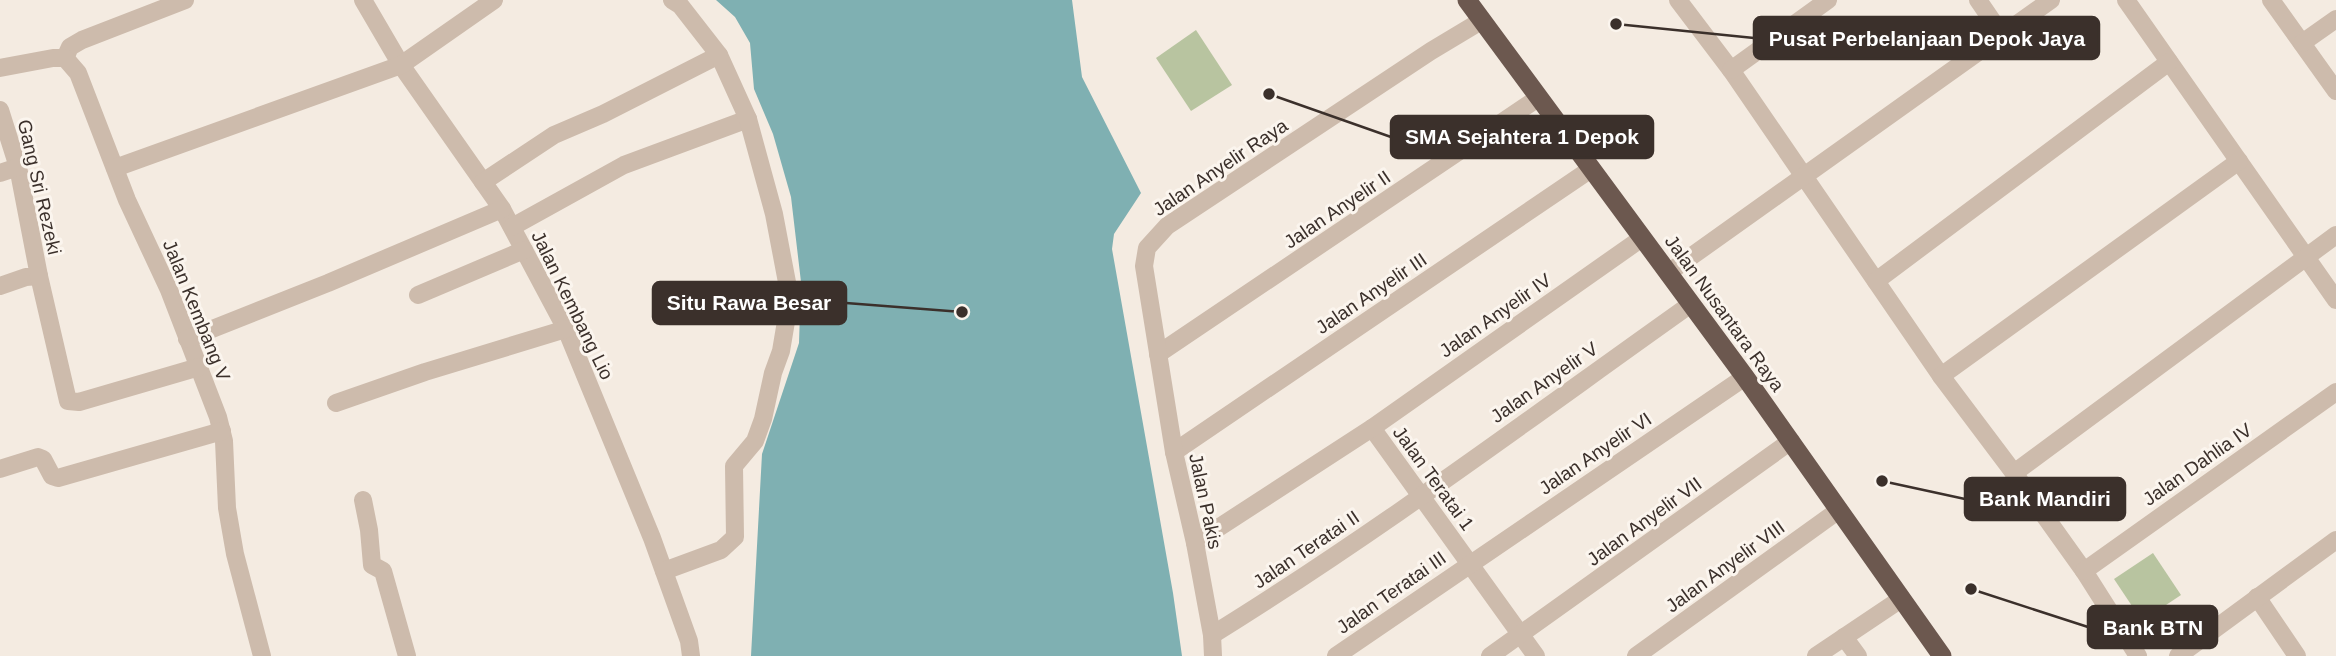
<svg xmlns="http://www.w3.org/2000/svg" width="2336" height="656" font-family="Helvetica,sans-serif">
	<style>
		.green { fill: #b8c4a0 }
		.water { fill: #7fb0b2 }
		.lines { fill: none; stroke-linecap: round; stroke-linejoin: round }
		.minor { stroke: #cdbbac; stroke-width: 18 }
		.tertiary { stroke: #cdbbac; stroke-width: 18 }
		.trunk { stroke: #6c584f; stroke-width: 19 }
		.labels { text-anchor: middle; stroke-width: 6; stroke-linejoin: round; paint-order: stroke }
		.street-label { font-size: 19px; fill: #3b302b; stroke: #fbf5ee }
		.leader { fill: none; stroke: #3b302b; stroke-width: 2.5 }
		.callout-dot { fill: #3b302b; stroke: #fbf5ee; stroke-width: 2.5 }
		.callout { fill: #3b302b; stroke: #3b302b; stroke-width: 2.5 }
		.callout-label { font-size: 21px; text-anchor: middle; font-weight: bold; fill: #fff }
	</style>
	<rect width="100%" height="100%" fill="#f4ebe1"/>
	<g class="green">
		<path d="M1196,30L1232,85L1191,111L1156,58Z"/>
		<path d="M2153,553L2181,595L2142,621L2114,579Z"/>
	</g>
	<path class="water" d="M716,0H1072L1082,77L1141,193L1114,234L1112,249L1173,593L1182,656H751L762,454L799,343L801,282L791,197L773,134L754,89L750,43L735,17Z"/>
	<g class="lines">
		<g class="minor">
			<path d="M363,0L401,65L502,209L566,329L652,538L689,641L691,656"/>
			<path d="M1678,0L1731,70L1941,376L2014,473L2084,571L2138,656"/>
			<path d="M1978,0L2002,35"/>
			<path d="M2126,0L2336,300"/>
			<path d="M2271,0L2336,91"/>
			<path d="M2302,43L2336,19"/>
			<path d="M65,58L70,47L82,40L185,0"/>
			<path d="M0,68L53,58H65L78,73L127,200L169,290L218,417L224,441L227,508L235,554L262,656"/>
			<path d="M1731,70L1828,0"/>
			<path d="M0,110L18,167L39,276L26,277L0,286"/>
			<path d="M115,168L401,65L494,0"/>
			<path d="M0,173L18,167"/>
			<path d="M483,182L554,135L603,114L719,55"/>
			<path d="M512,227L624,165L748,119"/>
			<path d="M1668,273L2051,0"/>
			<path d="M39,276L68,401L79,402L199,367"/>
			<path d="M1876,281L2169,62"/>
			<path d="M418,295L524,250"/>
			<path d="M187,339L328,283L502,209"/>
			<path d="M1158,354L1538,98"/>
			<path d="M1941,376L2239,161"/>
			<path d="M336,403L425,372L566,329"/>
			<path d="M1372,428L1536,656"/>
			<path d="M1174,452L1591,169"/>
			<path d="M0,469L38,457L43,459L52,476L58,478L222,431"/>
			<path d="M2014,473L2336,235"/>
			<path d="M363,500L369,530L372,565L383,571L407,656"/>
			<path d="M1195,543L1372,428L1642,238"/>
			<path d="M664,571L721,550L735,537L734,466L755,441L763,419L773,373L781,351L790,298L774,214L748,119L719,55L680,5L672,0"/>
			<path d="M2084,571L2336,392"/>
			<path d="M2257,597L2297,656"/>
			<path d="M1212,635C1377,533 1533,416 1691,304"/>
			<path d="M1844,637L1858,656"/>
			<path d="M1213,656L1212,635L1195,543L1174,452L1144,266L1147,248L1167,226L1431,51L1481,21"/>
			<path d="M1336,656L1745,377"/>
			<path d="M1490,656L1791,441"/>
			<path d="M1636,656L1839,510"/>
			<path d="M1816,656L1901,599"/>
		</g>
		<path class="tertiary" d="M2178,656L2336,540"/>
		<path class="trunk" d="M1467,0L1745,377L1942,656"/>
	</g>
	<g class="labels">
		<g class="street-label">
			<text transform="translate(1220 167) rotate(-34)" y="7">Jalan Anyelir Raya</text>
			<text transform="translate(40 187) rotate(77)" y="7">Gang Sri Rezeki</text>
			<text transform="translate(1337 209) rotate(-34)" y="7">Jalan Anyelir II</text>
			<text transform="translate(1371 293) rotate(-34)" y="7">Jalan Anyelir III</text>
			<text transform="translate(573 305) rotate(64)" y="7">Jalan Kembang Lio</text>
			<text transform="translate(197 310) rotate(68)" y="7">Jalan Kembang V</text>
			<text transform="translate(1725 313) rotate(54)" y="7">Jalan Nusantara Raya</text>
			<text transform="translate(1495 315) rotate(-35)" y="7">Jalan Anyelir IV</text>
			<text transform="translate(1544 382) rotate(-35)" y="7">Jalan Anyelir V</text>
			<text transform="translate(1595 453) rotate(-34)" y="7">Jalan Anyelir VI</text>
			<text transform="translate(2197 464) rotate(-35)" y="7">Jalan Dahlia IV</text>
			<text transform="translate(1434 478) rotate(54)" y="7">Jalan Teratai 1</text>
			<text transform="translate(1206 501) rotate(78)" y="7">Jalan Pakis</text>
			<text transform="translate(1644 521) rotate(-36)" y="7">Jalan Anyelir VII</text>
			<text transform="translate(1306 549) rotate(-34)" y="7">Jalan Teratai II</text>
			<text transform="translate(1725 566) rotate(-36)" y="7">Jalan Anyelir VIII</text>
			<text transform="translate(1391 592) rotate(-35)" y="7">Jalan Teratai III</text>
		</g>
	</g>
	<path class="leader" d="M1616 24L1754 38M1269 94L1391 137M962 312L846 303M1882 481L1965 499M1971 589L2088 627"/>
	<g class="callout-dot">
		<circle cx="1616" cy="24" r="7"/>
		<circle cx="1269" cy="94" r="7"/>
		<circle cx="962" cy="312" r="7"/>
		<circle cx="1882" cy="481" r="7"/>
		<circle cx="1971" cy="589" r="7"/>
	</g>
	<g class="callout">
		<rect x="1754" y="17" width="345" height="42" rx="7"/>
		<rect x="1391" y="116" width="262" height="42" rx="7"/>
		<rect x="653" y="282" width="193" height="42" rx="7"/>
		<rect x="1965" y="478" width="160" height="42" rx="7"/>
		<rect x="2088" y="606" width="129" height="42" rx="7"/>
	</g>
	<g class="callout-label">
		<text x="1927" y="46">Pusat Perbelanjaan Depok Jaya</text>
		<text x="1522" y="144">SMA Sejahtera 1 Depok</text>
		<text x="749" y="310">Situ Rawa Besar</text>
		<text x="2045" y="506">Bank Mandiri</text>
		<text x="2153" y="635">Bank BTN</text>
	</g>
</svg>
